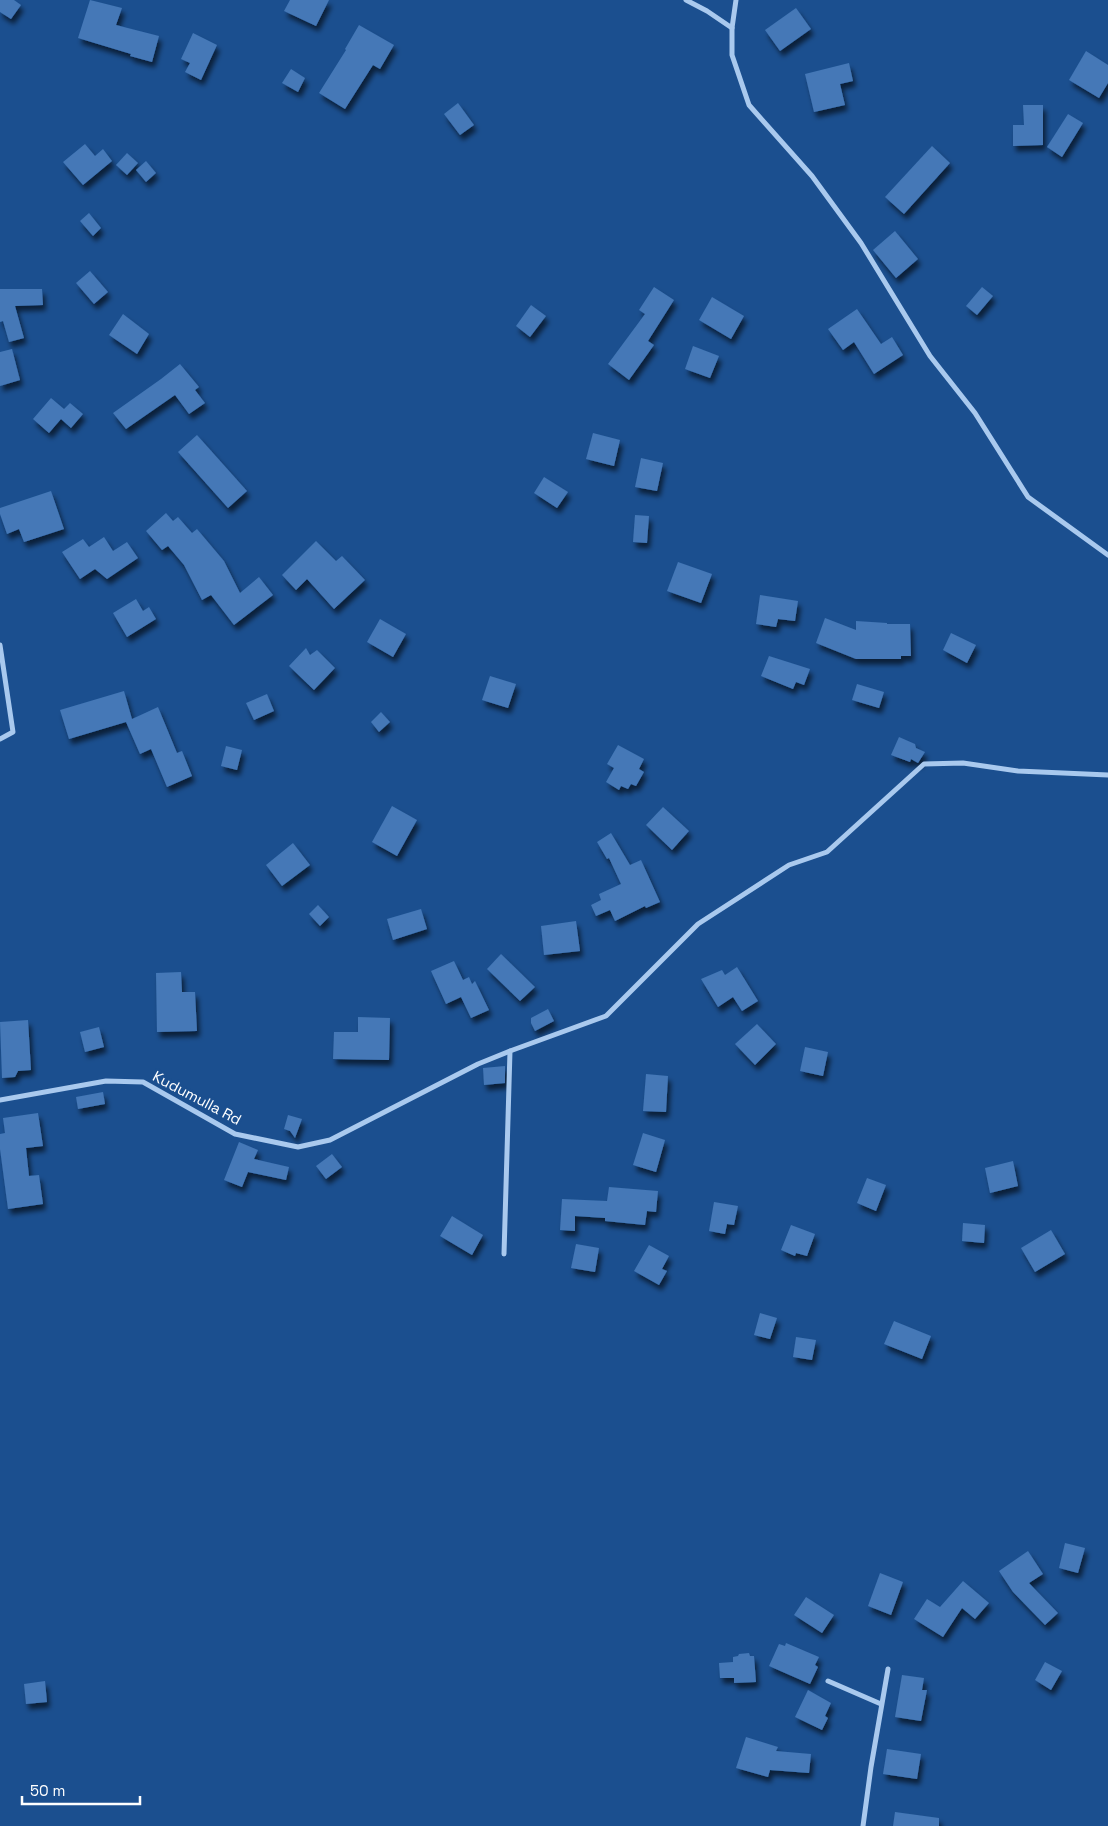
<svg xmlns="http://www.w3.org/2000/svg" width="1108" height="1826" font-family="'Space Grotesk',sans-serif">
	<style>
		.building { fill: #4478b7; filter: url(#shadow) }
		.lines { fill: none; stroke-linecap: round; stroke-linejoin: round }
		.minor { stroke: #a9c9ee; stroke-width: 5 }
		.labels { text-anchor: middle; stroke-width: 5; stroke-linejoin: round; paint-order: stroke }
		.street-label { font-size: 15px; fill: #fff; stroke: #1b4f8f }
	</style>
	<defs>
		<filter id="shadow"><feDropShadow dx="3" dy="5.5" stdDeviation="2.5" flood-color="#0009"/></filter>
	</defs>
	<rect width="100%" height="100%" fill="#1b4f8f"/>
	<g class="building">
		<path d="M0,0H14L21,5L11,19L0,12Z"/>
		<path d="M90,0L122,8L116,25L159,36L152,62L130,56L131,54L78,38Z"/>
		<path d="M290,0H329L316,26L284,11Z"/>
		<path d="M796,8L811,29L780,51L765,30Z"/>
		<path d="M359,25L394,45L380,69L373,65L345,109L319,93L346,50L345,49Z"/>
		<path d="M193,33L217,45L201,80L185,72L190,63L181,59Z"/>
		<path d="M1086,51L1108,65V83L1099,98L1069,80Z"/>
		<path d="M849,63L853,81L840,84L845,105L814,112L805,74Z"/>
		<path d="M291,69L305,78L298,92L282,83Z"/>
		<path d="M458,103L474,125L460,135L444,114Z"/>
		<path d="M1023,105H1043V145L1013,146V125H1024Z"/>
		<path d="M1068,114L1083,123L1062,157L1047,147Z"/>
		<path d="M85,144L95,156L103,149L112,161L83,185L63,162Z"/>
		<path d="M932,146L950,163L904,214L885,197Z"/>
		<path d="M127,153L138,163L127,175L116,165Z"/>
		<path d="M146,161L156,173L146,182L136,170Z"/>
		<path d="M89,213L101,228L93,236L80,221Z"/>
		<path d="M895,231L918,259L896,278L873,250Z"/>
		<path d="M90,271L108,292L94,304L76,283Z"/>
		<path d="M654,287L674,300L648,341L654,345L629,380L608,364L645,314L639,310Z"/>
		<path d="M982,287L993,296L977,315L966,306Z"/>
		<path d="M0,289H42L43,305L15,306L24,338L9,342L3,321L0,322Z"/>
		<path d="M712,297L744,316L731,339L699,320Z"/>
		<path d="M531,305L546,316L530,337L516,326Z"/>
		<path d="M857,309L881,344L892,337L903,355L874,374L854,342L843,350L828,329Z"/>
		<path d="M123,314L149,334L137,354L109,335Z"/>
		<path d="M693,346L719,356L710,378L685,369Z"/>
		<path d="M12,349L20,380L0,386V352Z"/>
		<path d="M180,364L199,387L195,390L205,403L189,414L175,395L126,429L113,413L161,379Z"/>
		<path d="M51,398L64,409L70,403L83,414L71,428L61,419L49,433L33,419Z"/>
		<path d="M593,433L620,440L614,466L586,459Z"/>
		<path d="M197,435L247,491L228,508L178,452Z"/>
		<path d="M641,458L663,463L657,491L635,487Z"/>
		<path d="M544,477L568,492L557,508L534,493Z"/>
		<path d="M51,491L64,529L24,542L19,529L7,534L0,514V508Z"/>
		<path d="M166,513L173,521L178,517L192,533L197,529L224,561L240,593L259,577L273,595L234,625L211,595L202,600L184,565L168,546L162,550L146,531Z"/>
		<path d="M635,515L649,516L647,543L633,542Z"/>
		<path d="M104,537L113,551L127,542L138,558L107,579L95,569L80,579L62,552L83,539L89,547Z"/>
		<path d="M316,541L336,561L342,556L365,580L334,609L307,579L296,590L282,575Z"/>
		<path d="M678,562L712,574L701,603L667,591Z"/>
		<path d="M760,595L798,601L795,621L778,619L776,627L756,624Z"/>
		<path d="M136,599L143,611L149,607L156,619L127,637L113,613Z"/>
		<path d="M825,618L856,630V621L887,623V624H910L911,656H901V659H856L816,643Z"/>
		<path d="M380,619L406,634L393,657L367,642Z"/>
		<path d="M951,633L976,645L967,663L943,650Z"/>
		<path d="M306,648L310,655L317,650L335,668L314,690L289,666Z"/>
		<path d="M769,656L810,669L804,685L796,682L793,689L761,676Z"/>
		<path d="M490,676L516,684L508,708L482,700Z"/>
		<path d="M857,684L884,692L879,708L852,700Z"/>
		<path d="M124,691L132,719L158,707L177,753L182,751L192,776L167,787L151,749L140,754L126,722L69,739L60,710Z"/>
		<path d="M267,694L274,711L254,720L246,703Z"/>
		<path d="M381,712L390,722L379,732L371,722Z"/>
		<path d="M899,737L915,744L916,748L925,752L918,763L911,759L910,762L891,755Z"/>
		<path d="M618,745L644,759L639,769L644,772L636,786L631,784L628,789L621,786L619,790L606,782L614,768L607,764Z"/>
		<path d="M226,746L242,750L237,770L221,766Z"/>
		<path d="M392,806L417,820L397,856L372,842Z"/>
		<path d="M663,807L689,831L672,850L646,825Z"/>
		<path d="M611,833L630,865L641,860L660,902L646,908L645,906L615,921L610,910L596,916L591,905L601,900L599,894L621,884L609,858L607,859L597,842Z"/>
		<path d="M293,843L310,865L282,886L266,865Z"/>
		<path d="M318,905L329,917L320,926L309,914Z"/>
		<path d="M421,909L427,929L393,940L387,919Z"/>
		<path d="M576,921L580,951L544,955L541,926Z"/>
		<path d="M501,954L535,987L520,1001L487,969Z"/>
		<path d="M454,961L463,980L469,977L472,984L475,981L489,1010L471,1018L461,997L446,1004L431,971Z"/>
		<path d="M737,967L758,1001L742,1011L733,997L718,1007L701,979L722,970L725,975Z"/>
		<path d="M181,972L182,992H195L197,1031L157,1032L156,973Z"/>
		<path d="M548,1009L554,1021L535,1031L531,1023V1018Z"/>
		<path d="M358,1017L390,1018L389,1060L333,1059L334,1032H358Z"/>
		<path d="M28,1020L31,1070L18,1071L15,1077L2,1078L0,1022Z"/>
		<path d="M757,1024L776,1044L755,1065L735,1044Z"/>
		<path d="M99,1027L104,1047L85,1052L80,1032Z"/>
		<path d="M805,1047L828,1052L823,1076L800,1071Z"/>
		<path d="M505,1066V1083L484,1085L483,1068Z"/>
		<path d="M646,1074L668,1076L666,1112L643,1111Z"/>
		<path d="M103,1092L105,1104L78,1109L76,1097Z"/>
		<path d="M38,1113L43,1146L26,1148L29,1176L39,1175L43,1204L8,1209L0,1149V1134L5,1133L3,1118Z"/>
		<path d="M288,1115L302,1119L295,1138L290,1131L284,1129Z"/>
		<path d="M643,1133L665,1140L656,1172L633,1165Z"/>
		<path d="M239,1142L258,1150L254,1159L289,1167L286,1180L248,1172L242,1187L224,1180Z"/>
		<path d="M332,1154L342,1167L326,1179L316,1166Z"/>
		<path d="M1013,1161L1018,1186L990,1193L985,1168Z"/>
		<path d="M867,1178L886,1185L876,1211L857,1203Z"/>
		<path d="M609,1187L658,1191L656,1212L647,1211L645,1225L605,1221V1218L575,1216V1231L560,1230L562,1199L607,1201Z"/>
		<path d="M714,1202L738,1206L734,1225L727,1224L725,1234L709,1231Z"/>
		<path d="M452,1216L483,1235L472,1255L440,1236Z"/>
		<path d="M963,1223L985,1225L984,1243L962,1241Z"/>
		<path d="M791,1225L815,1234L807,1256L796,1253L795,1256L781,1250Z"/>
		<path d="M1051,1230L1065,1254L1035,1272L1021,1248Z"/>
		<path d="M576,1244L599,1248L595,1272L571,1268Z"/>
		<path d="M649,1245L669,1256L662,1269L667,1271L659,1285L634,1271Z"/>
		<path d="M760,1313L777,1318L770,1339L754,1335Z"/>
		<path d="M894,1321L931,1336L922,1359L884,1344Z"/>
		<path d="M796,1337L816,1340L812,1360L793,1357Z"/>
		<path d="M1065,1543L1085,1548L1078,1573L1059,1568Z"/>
		<path d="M1028,1551L1043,1574L1029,1583L1058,1613L1045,1625L1013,1592L999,1571Z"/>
		<path d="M880,1573L903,1582L891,1615L868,1606Z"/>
		<path d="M963,1581L989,1603L975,1619L962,1608L943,1637L914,1619L927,1599L940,1607Z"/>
		<path d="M806,1597L834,1615L822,1633L794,1615Z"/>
		<path d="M786,1643L819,1657L815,1665L818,1667L810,1684L769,1666L779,1644L785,1646Z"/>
		<path d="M749,1653L750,1656H754L756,1682L734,1683V1678H720L719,1663L733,1662V1657L738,1656L739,1654Z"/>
		<path d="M1045,1662L1062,1671L1051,1690L1035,1680Z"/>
		<path d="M902,1675L924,1678L922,1690H927L921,1721L895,1717Z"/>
		<path d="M45,1681L47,1702L26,1704L24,1684Z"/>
		<path d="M808,1690L831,1703L825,1716L828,1718L822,1730L795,1717Z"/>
		<path d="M746,1737L778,1747L776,1751L811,1754L809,1773L770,1770L768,1777L736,1768Z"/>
		<path d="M887,1749L921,1754L917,1779L883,1774Z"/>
		<path d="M895,1812L939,1818V1826H893Z"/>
	</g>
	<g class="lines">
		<g class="minor">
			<path d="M686,0L707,11L732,28"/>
			<path d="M736,0L732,28V55L749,105L812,176L861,243L930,356L975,413L1028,497L1108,555"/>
			<path d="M0,645L13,732L0,739"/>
			<path d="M0,1100L106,1081L143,1082L235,1134L298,1147L330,1140L478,1064L510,1051"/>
			<path d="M504,1254L510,1051L606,1016L698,924L789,865L827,852L924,764L963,763L1018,771L1108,775"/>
			<path d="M828,1681L881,1704"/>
			<path d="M863,1826L871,1767L888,1669"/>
		</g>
	</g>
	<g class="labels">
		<g class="street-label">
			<text transform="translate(197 1098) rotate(28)" y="5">Kudumulla Rd</text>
		</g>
	</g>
	<path d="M22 1796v8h118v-8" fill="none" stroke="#ffffff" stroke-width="2.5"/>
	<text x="30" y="1796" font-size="15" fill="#ffffff" stroke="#1b4f8f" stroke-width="4" paint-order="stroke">50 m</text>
</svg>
